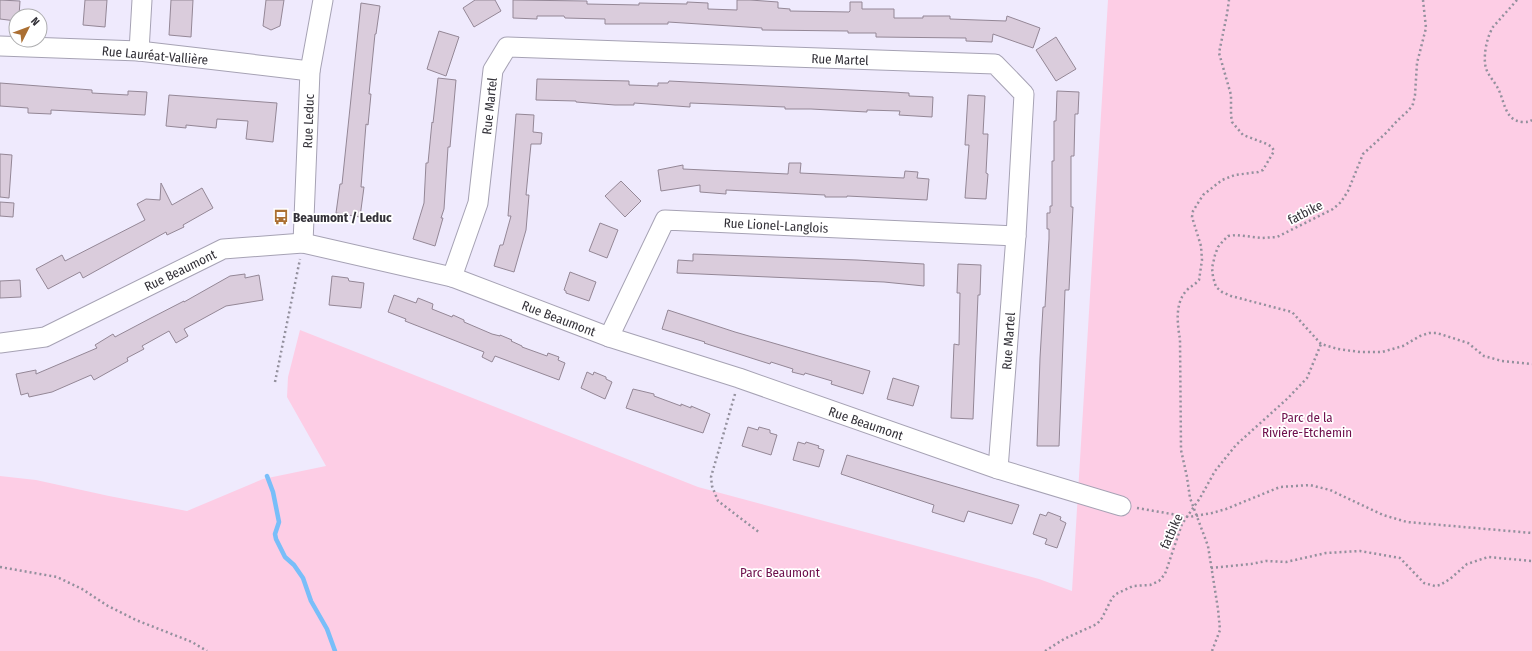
<svg xmlns="http://www.w3.org/2000/svg" width="1532" height="651" font-family="'Fira Sans Condensed',sans-serif">
	<style>
		.green { fill: #fdcde5 }
		.lines { fill: none; stroke-linecap: round; stroke-linejoin: round }
		.stream { stroke: #79bef9; stroke-width: 4.5 }
		.building { fill: #daccdc; stroke: #948796 }
		.minor-casing { stroke: #a6a2b4; stroke-width: 21 }
		.path { stroke: #93909d; stroke-width: 2.5; stroke-dasharray: 2 3; stroke-linecap: butt }
		.minor { stroke: #fff; stroke-width: 19 }
		.labels { text-anchor: middle; stroke-width: 3.5; stroke-linejoin: round; paint-order: stroke }
		.street-label { font-size: 13px; fill: #333138; stroke: #fff }
		.poi-label { font-size: 13px; font-weight: bold; fill: #333138; stroke: #fff; text-anchor: start }
		.park-label { font-size: 13px; fill: #6e0f4c; stroke: #fff }
	</style>
	<rect width="100%" height="100%" fill="#efeafd"/>
	<path class="green" d="M1108,0H1532V651H0V476L36,480L109,496L187,511L263,479L326,466L287,397L288,377L300,330L698,487L1039,579L1072,591Z"/>
	<g class="lines">
		<path class="stream" d="M267,476L273,492L279,522L275,534L276,539L285,557L294,565L303,578L311,601L327,629L335,651"/>
	</g>
	<g class="building">
		<path d="M0,0L20,1L19,16H16V21L0,19Z"/>
		<path d="M85,0H107L105,27L83,25Z"/>
		<path d="M171,0H193L191,37L169,35Z"/>
		<path d="M266,0H284L280,26L271,30L263,26Z"/>
		<path d="M475,0H495L501,11L474,27L463,8Z"/>
		<path d="M513,0L587,1V4L639,5V3L687,4V2L708,3V9L737,10V0H750L778,2V8L790,9V11L849,12L850,11V2H862V9H894V18H923V16H950V19L1006,21L1007,16L1040,28L1033,48L993,34L992,42L966,41V38L876,37V33H848V31L762,30V28L668,22V24H605V19L565,18L564,16H537V19L513,18Z"/>
		<path d="M361,3L380,6L376,34H375L369,94H371L368,125L366,124L361,187H364L360,217L336,213L340,184H342Z"/>
		<path d="M439,31L459,37L446,76L427,69Z"/>
		<path d="M1056,37L1076,69L1056,81L1036,50Z"/>
		<path d="M438,78L456,80L450,147H448L444,209L441,218H443L435,246L413,239L424,203L426,163H428L432,122L433,123Z"/>
		<path d="M537,79L629,81V85L658,86V83H668L669,81L892,92L909,93V96L933,97L932,117L899,115L900,111L867,110V112L811,109H785V107L690,103V107L634,103V105H615L576,102V101L536,100Z"/>
		<path d="M0,83L92,90V93L128,95V91L147,92L145,115L51,110V114L28,113V108L0,106Z"/>
		<path d="M1057,91L1079,92L1078,114H1075L1074,156H1071V207H1073L1069,290H1065L1059,446H1037L1040,358L1043,307H1045L1049,239V229H1047V213H1050V206H1052V161H1054V121H1056Z"/>
		<path d="M169,95L277,103L273,142L246,139L248,121L217,119L216,128L186,125V128L166,126Z"/>
		<path d="M968,95L985,96L983,134H988L986,173L988,174L986,199L965,198L969,145H965Z"/>
		<path d="M516,114L534,115L533,132L542,133L541,144H531L526,195H529L526,230L514,272L494,266L500,245H503L511,216H508Z"/>
		<path d="M0,154L12,155L9,198L0,197Z"/>
		<path d="M789,163H801L800,173L904,178L905,171L918,172L917,178L929,179L927,200L847,196V197H825V195L726,190V194L700,192V185L661,191L658,170L683,165V169L788,174Z"/>
		<path d="M621,181L641,201L625,217L605,196Z"/>
		<path d="M161,183L172,205L202,188L213,208L183,225L184,227L167,235L166,232L83,278L80,272L48,289L36,269L62,255L65,261L145,220L137,204L146,199L160,200Z"/>
		<path d="M0,202L14,203L13,217L0,216Z"/>
		<path d="M600,223L618,230L607,258L589,251Z"/>
		<path d="M693,254L857,260L924,264V286L884,282L677,273L678,260L693,261Z"/>
		<path d="M958,264L981,265L980,295H978L973,419L951,418L954,344L959,345L960,293H957Z"/>
		<path d="M570,272L596,282L589,301L566,293V291L564,290Z"/>
		<path d="M245,274V278L259,275L263,300L226,306L184,329L188,336L176,343L169,331L142,346L144,349L127,358L128,361L94,380L91,375L52,392L29,397L28,393L21,395L16,374L36,370V374L97,348L95,345L113,334L115,337L151,318L184,301V302L230,276Z"/>
		<path d="M332,276L348,278L349,281L364,283L361,308L329,305Z"/>
		<path d="M20,280L21,297L0,298V281Z"/>
		<path d="M394,295L416,303L418,298L433,304L432,309L452,317L453,315L464,320V322L492,334L500,336V335L512,340L511,341L522,346V347L547,356L548,353L559,357L558,360L565,363L559,380L495,356L492,362L482,357L484,352L405,321L406,319L388,312Z"/>
		<path d="M668,310L735,332L870,371L863,394L831,384L832,381L805,373L804,375L792,372L793,369L771,362L770,364L704,343L705,342L662,329Z"/>
		<path d="M587,372L593,375L594,372L606,377V379L612,382L605,399L581,388Z"/>
		<path d="M893,378L919,386L913,406L887,399Z"/>
		<path d="M633,389L654,394V396L681,406V404L691,408V406L710,414L703,433L626,408Z"/>
		<path d="M748,427L758,430L759,427L770,430V433L777,435L771,455L742,446Z"/>
		<path d="M798,442L805,444L806,442L819,446L818,448L824,450L819,467L793,460Z"/>
		<path d="M847,455L1019,505L1012,524L968,511L964,522L932,512L934,505L841,474Z"/>
		<path d="M1048,512L1061,517L1060,520L1066,523L1057,548L1045,544L1047,539L1033,534L1040,514L1046,516Z"/>
	</g>
	<g class="lines">
		<defs>
			<g id="minor">
				<path d="M0,46L139,51L310,71"/>
				<path d="M139,51L142,0"/>
				<path d="M303,243L310,71L323,0"/>
				<path d="M452,277L478,203L493,70L507,47L995,64L1024,94L1016,236L998,469"/>
				<path d="M609,337L665,220L1016,236"/>
				<path d="M0,343L45,337L223,249L303,243L452,277L609,337L739,378L998,469L1121,506"/>
			</g>
		</defs>
		<use href="#minor" class="minor-casing"/>
		<g class="path">
			<path d="M1423,0L1426,28L1417,63L1415,95L1413,104L1409,110L1398,120L1385,134L1363,154L1348,191L1341,202L1333,209L1277,237L1262,238L1236,235L1228,236L1223,241L1218,247L1215,255L1212,268L1213,277L1216,287L1222,292L1231,296L1292,312L1321,344L1338,349L1360,352H1382L1403,346L1420,336L1429,333H1437L1468,343L1484,356L1502,361L1532,364"/>
			<path d="M1517,0L1493,27C1487,37 1484,52 1485,63C1486,73 1491,77 1496,85C1505,98 1503,121 1523,122C1527,122 1529,122 1532,120"/>
			<path d="M275,382L300,259"/>
			<path d="M735,394L711,477L712,486L718,501L760,533"/>
			<path d="M1137,508L1189,517L1212,513L1226,509L1280,487L1310,485L1330,490L1383,515L1407,522L1532,533"/>
			<path d="M0,567L57,577L82,589L108,606L136,620L192,642L207,651"/>
			<path d="M1211,568L1251,564L1266,561L1286,562L1326,553L1360,551L1400,558L1424,583L1435,586L1440,585L1450,579L1467,564L1488,557L1532,561"/>
			<path d="M1045,651L1064,639L1097,624L1102,618L1112,598L1116,594L1133,586L1150,585L1159,581L1165,574L1182,524L1200,498L1215,471L1236,445L1288,398L1307,378L1321,344"/>
			<path d="M1212,651L1220,630L1218,609L1208,546L1190,498L1187,477L1181,450L1180,339C1177,323 1175,302 1187,290C1191,286 1196,284 1199,280L1202,260L1201,246L1192,217L1193,211L1203,195L1222,180L1235,175L1258,172L1263,170L1274,151L1272,147L1267,144L1243,135L1232,122L1231,115V95L1219,53L1227,14L1229,0"/>
		</g>
		<use href="#minor" class="minor"/>
	</g>
	<defs>
		<symbol id="bus-bare" viewBox="-9 -9 18 18"><path d="M-5-6H5V4H4V6H2V4H-2V6H-4V4H-5ZM-3.5-4V0h7V-4ZM-3.5 1.2v1.5H-2V1.2ZM2 1.2v1.5H3.5V1.2Z" fill="#ab6f32" stroke="#fff" stroke-width="2.5" paint-order="stroke"/></symbol>
	</defs>
	<g fill-rule="evenodd">
		<use href="#bus-bare" x="270" y="206" width="22" height="22"/>
	</g>
	<g class="labels">
		<g class="street-label">
			<text transform="translate(155 55) rotate(5)" y="5">Rue Lauréat-Vallière</text>
			<text transform="translate(840 59) rotate(2)" y="5">Rue Martel</text>
			<text transform="translate(489 106) rotate(-84)" y="5">Rue Martel</text>
			<text transform="translate(308 121) rotate(-88)" y="5">Rue Leduc</text>
			<text transform="translate(1305 212) rotate(-27)" y="5">fatbike</text>
			<text transform="translate(776 225) rotate(3)" y="5">Rue Lionel-Langlois</text>
			<text transform="translate(180 270) rotate(-26)" y="5">Rue Beaumont</text>
			<text transform="translate(559 318) rotate(21)" y="5">Rue Beaumont</text>
			<text transform="translate(1008 341) rotate(-86)" y="5">Rue Martel</text>
			<text transform="translate(866 423) rotate(19)" y="5">Rue Beaumont</text>
			<text transform="translate(1171 531) rotate(-66)" y="5">fatbike</text>
		</g>
		<g class="poi-label">
			<text x="293" y="222">Beaumont / Leduc</text>
		</g>
		<g class="park-label">
			<text x="1307" y="422">Parc de la<tspan x="1307" dy="15">Rivière-Etchemin</tspan></text>
			<text x="780" y="577">Parc Beaumont</text>
		</g>
	</g>
	<g transform="translate(28 28) rotate(48)"><circle r="19" fill="#ffffff" stroke="#adadaf"/>
	<path d="M0-3L7 15L0 10L-7 15Z" fill="#ab6f32"/>
	<text y="-6" font-size="11" font-weight="bold" text-anchor="middle" fill="#333138">N</text>
	</g>
</svg>
